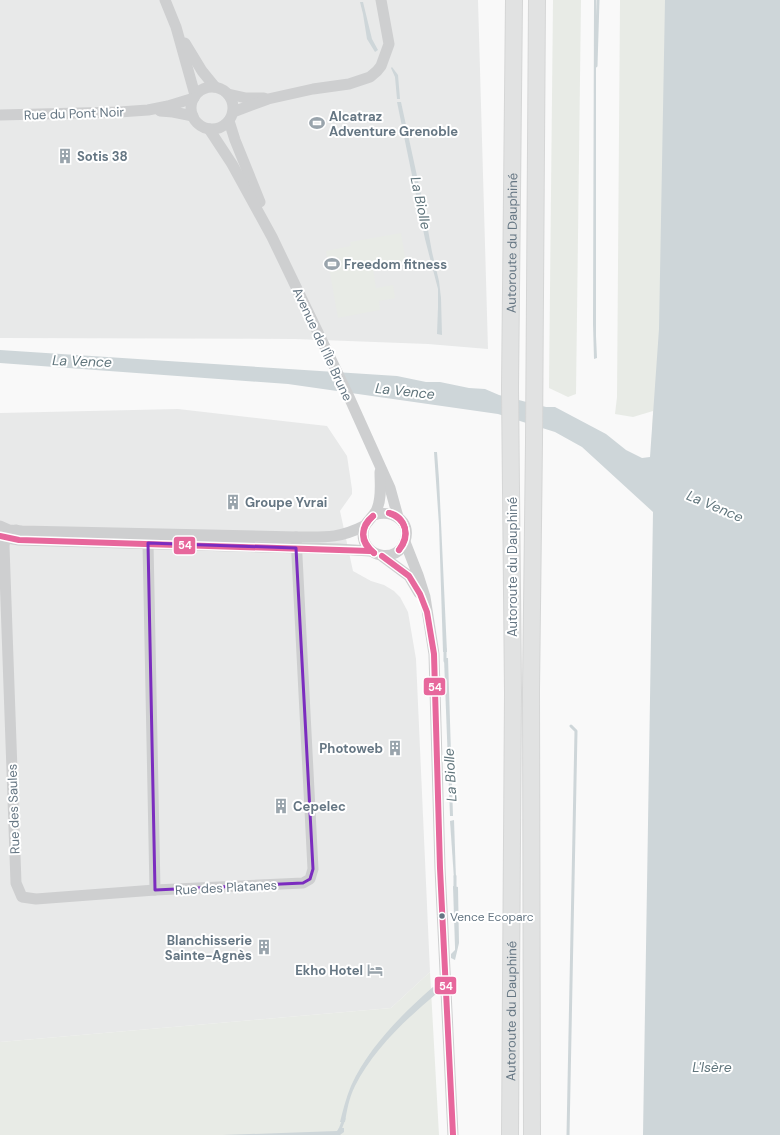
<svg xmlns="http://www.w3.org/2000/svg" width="780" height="1135" font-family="'DM Sans',sans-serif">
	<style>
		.built { fill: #e8e9e9 }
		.green { fill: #e8ebe6 }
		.water { fill: #ced6d9 }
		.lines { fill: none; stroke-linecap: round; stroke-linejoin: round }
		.stream { stroke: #ced6d9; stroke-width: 3 }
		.highway-casing { stroke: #d5d6d6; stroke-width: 18 }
		.minor { stroke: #cecfd0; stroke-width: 11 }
		.highway { stroke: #e1e2e2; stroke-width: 16 }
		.bus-1-casing { stroke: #fff; stroke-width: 9 }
		.bus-1 { stroke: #e7679c; stroke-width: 6 }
		.marked { fill: none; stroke: #7b2cbf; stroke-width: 3; stroke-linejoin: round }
		.bus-dot { fill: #657683; stroke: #fff; stroke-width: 1.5 }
		.labels { text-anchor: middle; stroke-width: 4; stroke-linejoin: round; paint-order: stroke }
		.bus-label { font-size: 12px; fill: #657683; stroke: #fff; text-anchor: start }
		.street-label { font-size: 13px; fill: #657683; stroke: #fff }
		.poi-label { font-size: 13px; font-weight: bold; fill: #657683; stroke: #fff; text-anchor: start }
		.water-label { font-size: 14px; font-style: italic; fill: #60757c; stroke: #fff }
		.line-badge { stroke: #fff; stroke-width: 1.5 }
		.badge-label { font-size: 11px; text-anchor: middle; font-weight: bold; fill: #fff }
	</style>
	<rect width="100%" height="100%" fill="#f9f9f9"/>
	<g class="built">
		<path d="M0,0H478L488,349L428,344L295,339L0,338Z"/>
		<path d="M178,409L327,426L347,456L352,489V494L340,511L353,571L371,581L384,585L394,591L400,597L408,612L416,659L430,972L391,1008L0,1042V413Z"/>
	</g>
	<g class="green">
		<path d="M553,0H581L576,394L568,397L549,388Z"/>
		<path d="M620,0H711L651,457L653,411L633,417L615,414L617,397Z"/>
		<path d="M401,233L406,263L373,269L376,288L393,285L395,298L379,301L380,310L338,318L326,251L351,246L350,242Z"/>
		<path d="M430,972L439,1135H0V1042L391,1008Z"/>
	</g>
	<g class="water">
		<path d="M594,0H596V336L597,358L594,359L593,324Z"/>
		<path d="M665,0H780V1135H643L653,512L582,447L555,432L498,414L288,384L0,363V350L397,376L426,382H440L469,388L485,389L499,395L546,407H555L606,434L626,450L642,458L650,457L659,329Z"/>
		<path d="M360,2H363L372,39L378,50L375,52L367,39L363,14Z"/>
		<path d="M392,67L398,75L400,99H397L395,77L391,68Z"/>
		<path d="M397,102H401L425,213L432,252L439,281L441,298L442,335L437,334L438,307V289L425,239Z"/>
		<path d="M434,452H437L439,479L447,652H443L439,525Z"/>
		<path d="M444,658H448L453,816H450Z"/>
		<path d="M454,820L456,879H454L450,821Z"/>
		<path d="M453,886L458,887L459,943L455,960L451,958V954L455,950V947Z"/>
		<path d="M433,987L436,988V994C405,1020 373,1050 355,1086C349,1098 347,1110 345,1122H340C343,1110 346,1098 351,1086C368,1048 402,1014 433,987Z"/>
		<path d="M339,1128H344V1132L340,1135H222L337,1131Z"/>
	</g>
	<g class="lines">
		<g class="stream">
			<path d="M596,66L598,0"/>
			<path d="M445,649V661"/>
			<path d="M455,876V889"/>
			<path d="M339,1132L344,1119"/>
			<path d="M568,1135L576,731L571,726"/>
		</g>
		<defs>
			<g id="highway">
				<path id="s1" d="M510,1135L513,693L510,388L514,0"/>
				<path d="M532,1135L531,690L534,442L537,0"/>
			</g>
		</defs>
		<use href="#highway" class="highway-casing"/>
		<g class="minor">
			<path d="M165,0L176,27L195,95"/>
			<path d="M185,43L202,71L215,87"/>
			<circle cx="212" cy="108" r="21"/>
			<path d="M228,94L246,98H264"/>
			<path d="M160,111L173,112L193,116"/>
			<path d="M233,112L268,99L313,89L349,84L370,77L377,71L381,66L389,44L381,0"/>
			<path d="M0,115L119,112L148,110L168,106L194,98"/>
			<path d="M229,121L235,140L260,202"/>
			<path d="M209,129L232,164L272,237L349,397L390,488L398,517"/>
			<path d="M374,515C392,509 412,521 405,541C398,564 363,558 363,534C363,522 373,519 377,509C382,497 380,484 380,472"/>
			<path d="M0,526L9,530L22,531L296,537C324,537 338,539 364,526"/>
			<path d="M16,530L5,538L4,546L16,883L22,897L36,899L155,890L303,883L310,879L313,869L296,537"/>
			<path d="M2,537L19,540L338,549L370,551"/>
			<path d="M405,542L418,575L425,597L434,654L440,868L453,1135"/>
			<path d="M148,543L155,890"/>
			<path d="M382,556L409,576L419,593"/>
		</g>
		<use href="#highway" class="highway"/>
		<defs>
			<g id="bus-1">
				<path d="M389,513C406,517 411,537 399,550"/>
				<path d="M389,513C407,520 410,534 399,550"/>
				<path d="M373,516C360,529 360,540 374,553"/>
				<path d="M373,516C360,526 359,543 374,553"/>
				<path d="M0,536L19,540L370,551"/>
				<path d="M382,556L409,576L420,594L427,612L434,654L440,868L453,1135"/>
			</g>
		</defs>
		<use href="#bus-1" class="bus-1-casing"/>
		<use href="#bus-1" class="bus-1"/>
	</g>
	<path class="marked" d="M148,543L296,548L313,869L310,879L303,883L155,890Z"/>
	<defs>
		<symbol id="stadium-bare" viewBox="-9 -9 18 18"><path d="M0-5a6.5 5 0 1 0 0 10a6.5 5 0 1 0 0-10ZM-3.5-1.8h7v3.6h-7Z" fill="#99a4ac" stroke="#fff" stroke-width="2.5" paint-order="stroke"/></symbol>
		<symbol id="building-bare" viewBox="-9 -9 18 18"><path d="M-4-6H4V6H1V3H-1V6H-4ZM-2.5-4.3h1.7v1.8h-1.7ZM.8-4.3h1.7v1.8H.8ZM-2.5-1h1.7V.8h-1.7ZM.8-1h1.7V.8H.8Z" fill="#99a4ac" stroke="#fff" stroke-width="2.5" paint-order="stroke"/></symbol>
		<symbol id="hotel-bare" viewBox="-9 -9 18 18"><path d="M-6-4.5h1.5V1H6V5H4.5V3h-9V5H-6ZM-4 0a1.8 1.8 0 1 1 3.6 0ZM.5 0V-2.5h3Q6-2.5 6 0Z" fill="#99a4ac" stroke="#fff" stroke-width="2.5" paint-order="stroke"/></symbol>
	</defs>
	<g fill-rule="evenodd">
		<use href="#stadium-bare" x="306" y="112" width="22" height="22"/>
		<use href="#building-bare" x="54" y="145" width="22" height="22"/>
		<use href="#stadium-bare" x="321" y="253" width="22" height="22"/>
		<use href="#building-bare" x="222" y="491" width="22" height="22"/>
		<use href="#building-bare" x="384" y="737" width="22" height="22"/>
		<use href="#building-bare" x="270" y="795" width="22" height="22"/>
		<use href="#building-bare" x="253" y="936" width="22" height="22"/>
		<use href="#hotel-bare" x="364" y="959" width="22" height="22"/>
	</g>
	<circle class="bus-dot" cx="442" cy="916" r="3.5"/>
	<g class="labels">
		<g class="bus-label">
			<text x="450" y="921">Vence Ecoparc</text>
		</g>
		<g class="street-label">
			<text transform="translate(74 113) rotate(-2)" y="5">Rue du Pont Noir</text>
			<text dy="5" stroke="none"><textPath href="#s1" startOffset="892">Autoroute du Dauphiné</textPath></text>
			<text transform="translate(323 344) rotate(65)" y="5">Avenue de l'Île Brune</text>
			<text transform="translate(512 567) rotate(-90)" y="5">Autoroute du Dauphiné</text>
			<text transform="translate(13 809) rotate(-92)" y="5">Rue des Saules</text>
			<text transform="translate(226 887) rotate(-3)" y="5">Rue des Platanes</text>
			<text dy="5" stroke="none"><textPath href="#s1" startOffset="124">Autoroute du Dauphiné</textPath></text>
		</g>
		<g class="poi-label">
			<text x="329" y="121">Alcatraz<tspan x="329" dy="15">Adventure Grenoble</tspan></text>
			<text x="77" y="161">Sotis 38</text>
			<text x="344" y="269">Freedom fitness</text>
			<text x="245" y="507">Groupe Yvrai</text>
			<text x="383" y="753" text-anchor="end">Photoweb</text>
			<text x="293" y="811">Cepelec</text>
			<text x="252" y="945" text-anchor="end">Blanchisserie<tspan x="252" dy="15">Sainte-Agnès</tspan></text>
			<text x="363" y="975" text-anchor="end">Ekho Hotel</text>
		</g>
		<g class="water-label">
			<text transform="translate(421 203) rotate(78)" y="5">La Biolle</text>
			<text transform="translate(82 361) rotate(2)" y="5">La Vence</text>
			<text transform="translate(405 391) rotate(6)" y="5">La Vence</text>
			<text transform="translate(715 506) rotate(23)" y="5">La Vence</text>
			<text transform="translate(450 775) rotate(-93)" y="5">La Biolle</text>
			<text x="712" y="1072">L'Isère</text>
		</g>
	</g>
	<g class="line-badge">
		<rect x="173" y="536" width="23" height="19" rx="4" fill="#e7679c"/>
		<rect x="423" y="677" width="23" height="19" rx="4" fill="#e7679c"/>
		<rect x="434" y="976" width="23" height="19" rx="4" fill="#e7679c"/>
	</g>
	<g class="badge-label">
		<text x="185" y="549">54</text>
		<text x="435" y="691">54</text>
		<text x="446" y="990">54</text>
	</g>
</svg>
